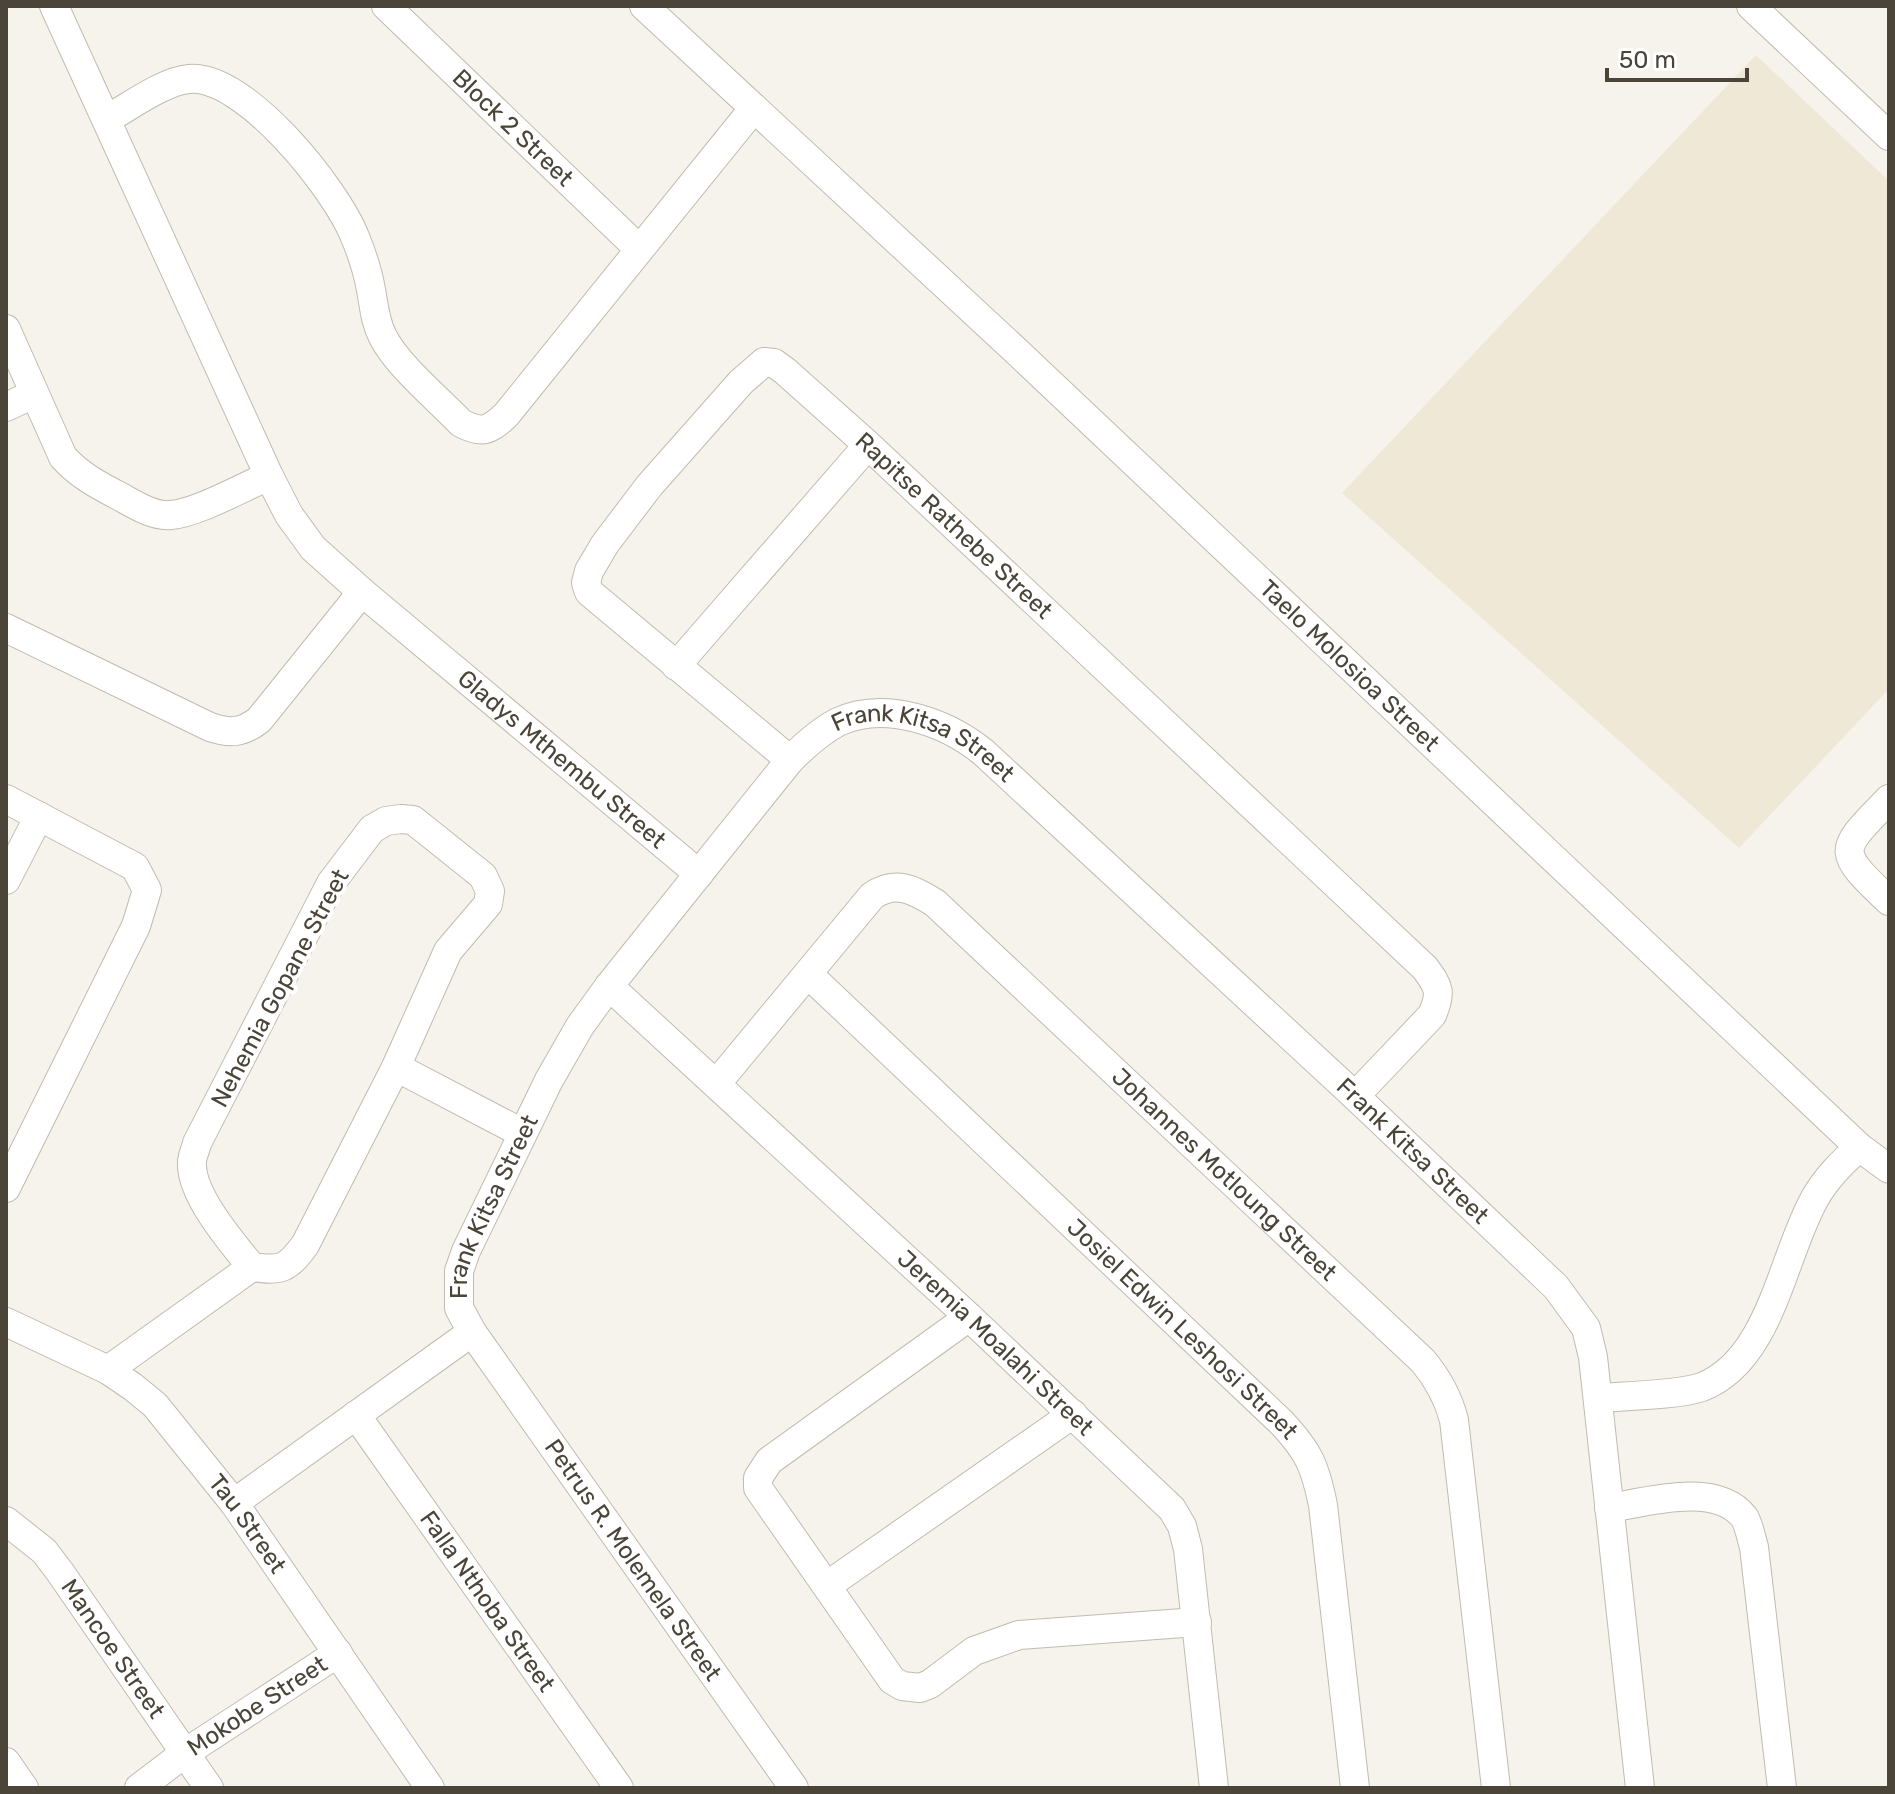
<svg xmlns="http://www.w3.org/2000/svg" width="1895" height="1794" font-family="Rubik,sans-serif">
	<style>
		.education { fill: #efe8d6 }
		.lines { fill: none; stroke-linecap: round; stroke-linejoin: round }
		.minor-casing { stroke: #c2bbae; stroke-width: 30 }
		.minor { stroke: #fff; stroke-width: 28 }
		.labels { text-anchor: middle; stroke-width: 8; stroke-linejoin: round; paint-order: stroke }
		.street-label { font-size: 24px; fill: #4b4439; stroke: #fff }
	</style>
	<rect width="100%" height="100%" fill="#f6f3ec"/>
	<path class="education" d="M1756,55L1889,181V689L1739,848L1342,493Z"/>
	<g class="lines">
		<defs>
			<g id="minor">
				<path id="s1" d="M54,6L269,476L289,515L313,548L362,592L699,874"/>
				<path id="s2" d="M386,6L639,249"/>
				<path id="s3" d="M644,6L1013,348L1859,1147L1889,1169"/>
				<path d="M1751,6L1889,136"/>
				<path d="M107,119C129,107 164,81 189,79C245,74 336,189 355,237C362,254 368,272 371,290C374,306 375,322 383,337C397,365 438,399 461,423C482,434 489,431 506,415L754,108"/>
				<path d="M6,329L63,457C79,475 98,485 119,496C134,504 153,517 171,515C197,513 243,487 269,476"/>
				<path d="M6,407L34,394"/>
				<path d="M6,628L210,727C230,734 242,733 259,720L362,592"/>
				<path d="M676,666L868,445"/>
				<path id="s4" d="M790,760L589,592L586,583L589,571L605,544L649,486L741,382L764,362L774,363L785,371L868,445L1425,968C1439,987 1442,992 1432,1015L1355,1096"/>
				<path d="M6,799L135,867L147,890L136,926L6,1188"/>
				<path d="M1889,799C1839,851 1834,849 1889,901"/>
				<path d="M401,819L413,820L483,876L490,891L488,904L448,951L396,1067L305,1245C287,1269 282,1271 252,1267C232,1243 190,1194 192,1162C192,1156 196,1149 197,1143L331,883L372,829L386,821Z"/>
				<path d="M6,880L39,816"/>
				<path id="s5" d="M808,974L1282,1423C1309,1452 1315,1466 1323,1505L1355,1788"/>
				<path id="s6" d="M609,986L969,1317L1172,1509L1182,1526L1188,1549L1214,1788"/>
				<path d="M396,1067L522,1133"/>
				<path id="s7" d="M717,1083L872,896C895,880 913,889 935,903L1423,1361C1438,1379 1448,1397 1454,1420L1496,1788"/>
				<path d="M969,1317L769,1461L758,1478V1488L892,1680L902,1686L920,1688L930,1684L974,1651L1019,1635L1197,1622"/>
				<path id="s8" d="M6,1322L108,1370L133,1387L155,1405L234,1503L430,1788"/>
				<path d="M108,1370L252,1267"/>
				<path d="M1598,1398C1624,1396 1680,1395 1702,1387C1771,1360 1782,1256 1815,1198C1827,1177 1842,1163 1859,1147"/>
				<path id="s9" d="M356,1415L619,1788"/>
				<path d="M234,1503L472,1332"/>
				<path d="M1609,1508C1647,1502 1716,1481 1744,1517C1749,1524 1751,1538 1754,1547L1782,1788"/>
				<path id="s10" d="M6,1521L44,1551L60,1572L209,1788"/>
				<path d="M828,1585L1073,1414"/>
				<path d="M6,1762L24,1788"/>
				<path id="s11" d="M139,1788L185,1753L338,1653"/>
				<path id="s12" d="M794,1788L472,1332L459,1308V1271L466,1251L549,1080L580,1026L609,986L790,760C804,746 819,732 838,722C885,700 946,722 983,752L1355,1096L1556,1287L1586,1328L1593,1357L1640,1788"/>
			</g>
		</defs>
		<use href="#minor" class="minor-casing"/>
		<use href="#minor" class="minor"/>
	</g>
	<g class="labels">
		<g class="street-label">
			<text dy="8" stroke="none"><textPath href="#s2" startOffset="176">Block 2 Street</textPath></text>
			<text dy="8" stroke="none"><textPath href="#s4" startOffset="810">Rapitse Rathebe Street</textPath></text>
			<text dy="8" stroke="none"><textPath href="#s3" startOffset="966">Taelo Molosioa Street</textPath></text>
			<text dy="8" stroke="none"><textPath href="#s12" startOffset="1390">Frank Kitsa Street</textPath></text>
			<text dy="8" stroke="none"><textPath href="#s1" startOffset="928">Gladys Mthembu Street</textPath></text>
			<text transform="translate(280 988) rotate(-62)" y="8">Nehemia Gopane Street</text>
			<text dy="8" stroke="none"><textPath href="#s12" startOffset="2038">Frank Kitsa Street</textPath></text>
			<text dy="8" stroke="none"><textPath href="#s7" startOffset="708">Johannes Motloung Street</textPath></text>
			<text dy="8" stroke="none"><textPath href="#s12" startOffset="694">Frank Kitsa Street</textPath></text>
			<text dy="8" stroke="none"><textPath href="#s5" startOffset="516">Josiel Edwin Leshosi Street</textPath></text>
			<text dy="8" stroke="none"><textPath href="#s6" startOffset="526">Jeremia Moalahi Street</textPath></text>
			<text dy="8" stroke="none"><textPath href="#s8" startOffset="322">Tau Street</textPath></text>
			<text transform="translate(633 1560) rotate(55)" y="8">Petrus R. Molemela Street</text>
			<text dy="8" stroke="none"><textPath href="#s9" startOffset="228">Falla Nthoba Street</textPath></text>
			<text dy="8" stroke="none"><textPath href="#s10" startOffset="168">Mancoe Street</textPath></text>
			<text dy="8" stroke="none"><textPath href="#s11" startOffset="144">Mokobe Street</textPath></text>
		</g>
	</g>
	<rect width="1895" height="1794" fill="none" stroke="#4b4439" stroke-width="16"/>
	<path d="M1607 68v12h140v-12" fill="none" stroke="#4b4439" stroke-width="4"/>
	<text x="1619" y="68" font-size="24" fill="#4b4439" stroke="#ffffff" stroke-width="6" paint-order="stroke">50 m</text>
</svg>
